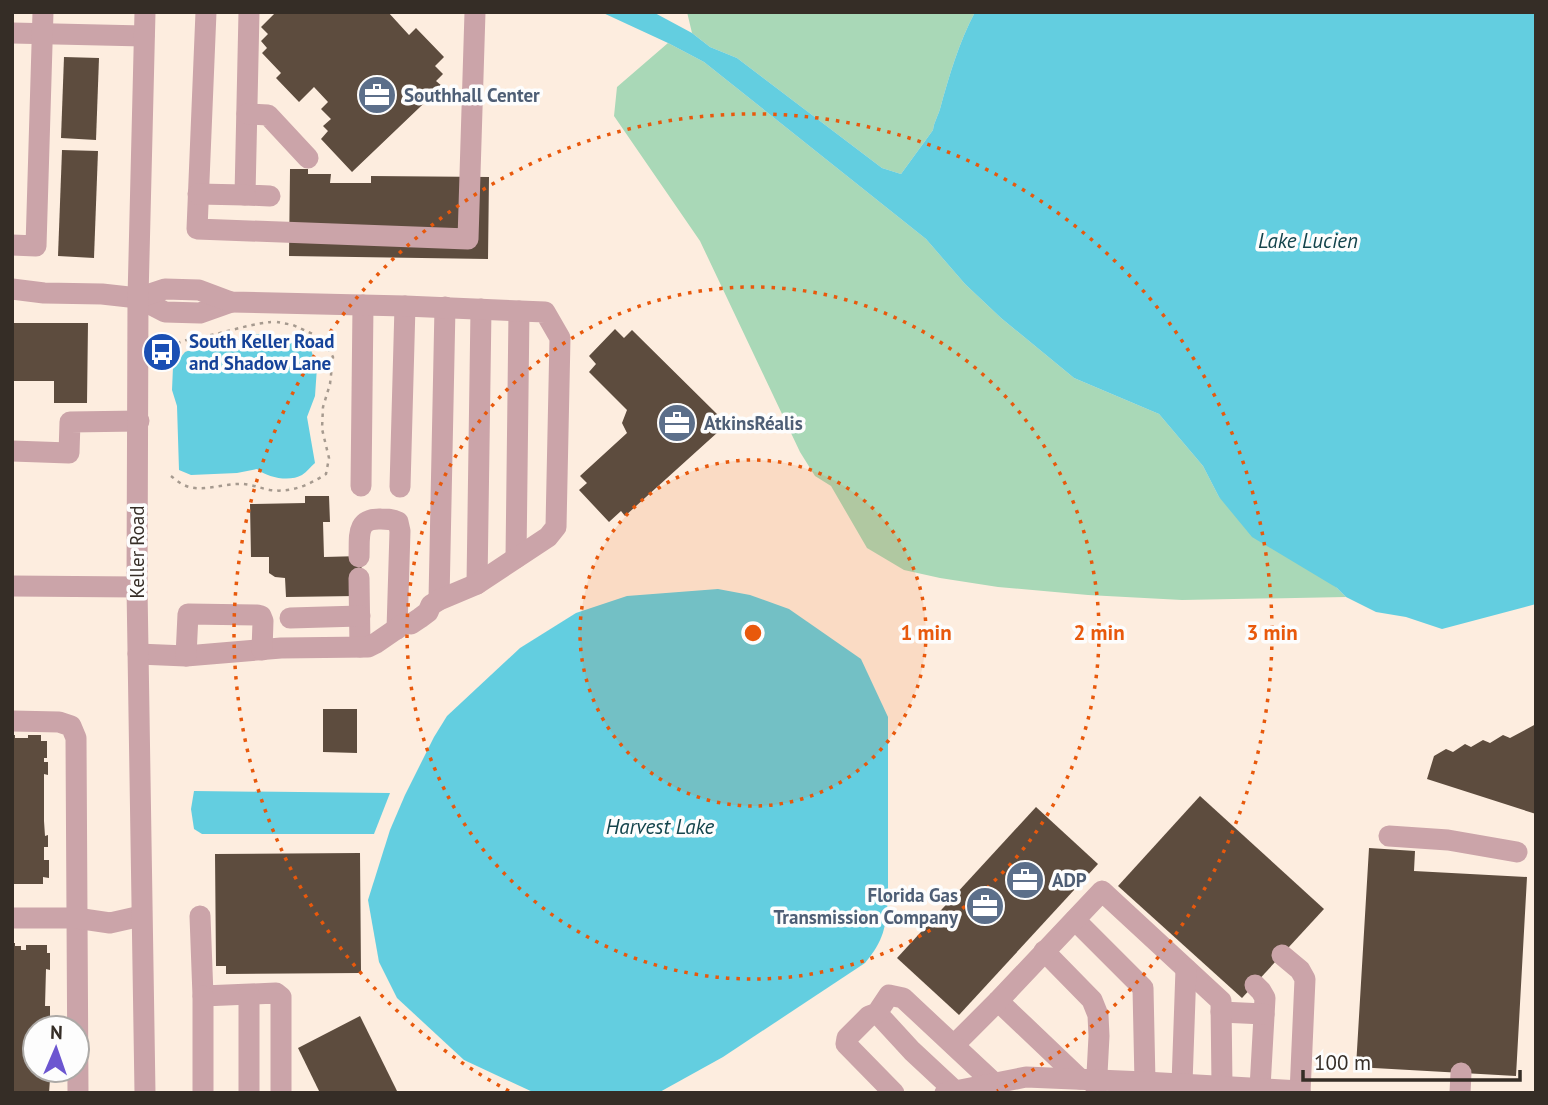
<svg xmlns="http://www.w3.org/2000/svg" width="1548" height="1105" font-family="'PT Sans',sans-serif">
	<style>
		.green { fill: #a9d8b7 }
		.water { fill: #63cee0 }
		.building { fill: #5d4c3e }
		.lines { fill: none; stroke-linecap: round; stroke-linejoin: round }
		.path { stroke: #a69a8f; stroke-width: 2.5; stroke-dasharray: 3.5 5; stroke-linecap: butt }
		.minor { stroke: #cba4a9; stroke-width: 21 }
		.ring { fill: none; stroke: #e8590c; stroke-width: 3.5; stroke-dasharray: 3.5 7 }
		.labels { text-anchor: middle; stroke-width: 7; stroke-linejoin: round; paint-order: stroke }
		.service-label { font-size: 19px; font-weight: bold; fill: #4e5e75; stroke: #fdfdfd; text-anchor: start }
		.transit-label { font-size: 19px; font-weight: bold; fill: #164399; stroke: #fdfdfd; text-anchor: start }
		.street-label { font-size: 19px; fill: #352d26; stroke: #fdfdfd }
		.water-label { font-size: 21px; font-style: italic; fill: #14444c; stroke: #fdfdfd }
		.centre { fill: #e8590c; stroke: #fdfdfd; stroke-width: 3.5 }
		.ring-label { font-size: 21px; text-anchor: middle; font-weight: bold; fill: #e8590c; stroke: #fdfdfd; stroke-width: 7; stroke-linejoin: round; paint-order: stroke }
	</style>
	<rect width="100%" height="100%" fill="#fdeddf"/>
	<g class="green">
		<path d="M687,12H975C959,42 949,76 940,109C938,116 934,122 933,130L901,174L882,168L737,58L710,47L692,33Z"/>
		<path d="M668,43L704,62L926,239L965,284L1001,318L1074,378L1159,414L1203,466L1219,497L1337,588L1346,597L1182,600L1088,595L998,587L940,578L904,570L867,548L831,486L815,476L800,452L700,241L614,116L617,87Z"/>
	</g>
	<g class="water">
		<path d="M601,12H653L692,33L710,47L737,58L882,168L901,174L933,130C934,122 938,116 940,109C949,76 959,42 975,12H1536V604L1442,629L1406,617L1376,612L1346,597L1337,588L1252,537L1219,497L1203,466L1159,414L1074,378L1001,318L965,284L926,239L704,62L668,43Z"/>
		<path d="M258,334L283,340L294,338L311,350L317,367L315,396L307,417L315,463C311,466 307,472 302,475C290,482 268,478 257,469L237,473L191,475L179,470L177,406L172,390L173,367L185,352L206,344L228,342Z"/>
		<path d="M718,589L750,595L789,609L861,659L888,717V897C886,927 884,940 865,963L723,1057L658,1093H535L464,1060L397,998L379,962L368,900L390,830L405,795L434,737L447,716L520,648L576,613L627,596Z"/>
		<path d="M194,791L390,793L374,834H202L194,829L191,809Z"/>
	</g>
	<g class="building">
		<path d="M276,12H388L409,35L416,28L444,57L435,66L443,74L436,81L442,86L352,172L321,139L328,131L323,126L331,119L321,109L328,102L314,87L299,102L276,78L281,73L262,53L267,48L261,41L268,34L261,27Z"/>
		<path d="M64,57L99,58L96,140L61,138Z"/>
		<path d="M62,150L98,151L94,258L58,256Z"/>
		<path d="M290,169H308V174H331L330,183H371V176L489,177L488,259L289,256Z"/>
		<path d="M12,323H88L87,403H54V381H12Z"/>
		<path d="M615,329L624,338L632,330L718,415V432L625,516L621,511L609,522L579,490L587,483L580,476L627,433L622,423L627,410L589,372L596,364L589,356Z"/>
		<path d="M305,496H329L330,522H323L324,557L361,556L362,578L356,596L286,597L285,578L275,577L269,573V557H251L250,504L305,503Z"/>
		<path d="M323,709H357V753L323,752Z"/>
		<path d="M1536,724V814L1427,779L1434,756L1446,749L1453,752L1465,744L1471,747L1483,740L1490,743L1503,735L1510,738Z"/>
		<path d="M12,735H15V738H28V735H41V741H47V758H44V762H48V775L44,774V821L45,836L48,835V847H44V860H49V878L43,877V884H12Z"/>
		<path d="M1200,796L1324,909L1242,998L1118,886Z"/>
		<path d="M1036,807L1098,864L959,1015L897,958Z"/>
		<path d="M1369,848L1415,851L1414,871L1527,877L1516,1076L1356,1067Z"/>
		<path d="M360,853L361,973L226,974V966H216L215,854Z"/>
		<path d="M12,943H15V946H21V950H26V945H47V953H50V970L46,969L45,1006H50V1018H45V1028H35V1070H49L47,1079H50L49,1093H12Z"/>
		<path d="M360,1016L398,1093H320L298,1048Z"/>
	</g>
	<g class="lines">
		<g class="path">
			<path d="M170,348C182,339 192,339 206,336C228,332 249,324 271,322"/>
			<path d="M171,476C175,479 179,483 184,485C200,493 221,484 238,484C249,483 259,488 270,490C291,493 309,485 326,474L329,458L322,429L323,407L330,384L333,357L325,343L315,335L293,325L277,322"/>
		</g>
		<g class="minor">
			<path d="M206,12L197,229L468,239L475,12"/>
			<path d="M249,12L245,195L270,196"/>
			<path d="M12,33L144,36"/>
			<path d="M247,114L268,115L308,158"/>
			<path d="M198,194L245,195"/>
			<path d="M12,245L36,246L43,12"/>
			<path d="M12,289L44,293L102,294L138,298L165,312L200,313L231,302"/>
			<path d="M12,451L69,453L70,422L139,421"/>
			<path d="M361,486L363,305"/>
			<path d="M400,487L405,306"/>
			<path d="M359,557C360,537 355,518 381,519C388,519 392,519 398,522L400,531L397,629"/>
			<path d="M516,558L519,311"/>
			<path d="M359,578L360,647"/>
			<path d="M477,584L481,309"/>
			<path d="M12,586L137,587"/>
			<path d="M439,600L445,307"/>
			<path d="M290,618L360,616"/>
			<path d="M138,654L186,656L281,648L368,647L376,643L405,623L411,624L420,618L428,612L431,605L439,600L477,584L548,537L556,527L560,338L545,312L405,306L231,302L199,290L165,289L138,298"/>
			<path d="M186,656L188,614L257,615L261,616L263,621L262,650"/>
			<path d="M12,721L59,722L71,726L76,738L78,1093"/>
			<path d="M1389,836L1448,840L1517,852"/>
			<path d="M200,916L203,996L276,993L281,997V1093"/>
			<path d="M12,918H76L110,923L141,916"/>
			<path d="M1075,920L1143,988L1145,1082"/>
			<path d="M1044,951L1092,1000L1098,1015L1099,1036L1096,1093"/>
			<path d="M1282,955L1300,970L1305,979L1300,1093"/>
			<path d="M1255,985L1261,991L1265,998L1260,1088"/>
			<path d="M249,995V1093"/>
			<path d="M203,996V1093"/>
			<path d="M998,1001L1080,1079"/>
			<path d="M1221,1012L1264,1014"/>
			<path d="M877,1013L912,1051L955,1091"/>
			<path d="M954,1045L998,1001L1102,891L1221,1001L1222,1086"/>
			<path d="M1182,1084L1186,969"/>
			<path d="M145,1093L137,587L138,298L145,12"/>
			<path d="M894,1093L846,1044L847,1038L869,1016L877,1013L889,995L903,998L994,1083"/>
			<path d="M945,1093L1026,1077L1145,1082L1300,1091"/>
			<path d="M1460,1093L1461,1073"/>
		</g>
	</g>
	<circle cx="753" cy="633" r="173" fill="#e8590c" fill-opacity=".12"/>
	<g class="ring">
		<circle cx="753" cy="633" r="173"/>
		<circle cx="753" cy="633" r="346"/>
		<path d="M509 1091A519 519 0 1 1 997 1091"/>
	</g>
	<defs>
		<symbol id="office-disc" viewBox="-11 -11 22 22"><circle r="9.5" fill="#5c6f8a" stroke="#fdfdfd"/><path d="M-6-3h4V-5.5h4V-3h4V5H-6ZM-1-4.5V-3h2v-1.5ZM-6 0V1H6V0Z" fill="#fff"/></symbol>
		<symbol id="bus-disc" viewBox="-11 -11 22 22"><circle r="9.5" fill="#1a4fb4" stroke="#fdfdfd"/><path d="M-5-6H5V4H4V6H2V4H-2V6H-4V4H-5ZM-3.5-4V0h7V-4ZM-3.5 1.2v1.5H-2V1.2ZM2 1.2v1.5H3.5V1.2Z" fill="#fff"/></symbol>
	</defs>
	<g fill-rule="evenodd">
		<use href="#office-disc" x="355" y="73" width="44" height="44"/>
		<use href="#bus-disc" x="140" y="330" width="44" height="44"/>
		<use href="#office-disc" x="655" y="401" width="44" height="44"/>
		<use href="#office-disc" x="1003" y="858" width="44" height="44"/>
		<use href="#office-disc" x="963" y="884" width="44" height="44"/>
	</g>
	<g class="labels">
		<g class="service-label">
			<text x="404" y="102">Southhall Center</text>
			<text x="704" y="430">AtkinsRéalis</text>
			<text x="1052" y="887">ADP</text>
			<text x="958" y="902" text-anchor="end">Florida Gas<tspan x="958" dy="22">Transmission Company</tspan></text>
		</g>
		<g class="transit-label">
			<text x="189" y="348">South Keller Road<tspan x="189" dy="22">and Shadow Lane</tspan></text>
		</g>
		<g class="street-label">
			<text transform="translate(137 552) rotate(-90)" y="7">Keller Road</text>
		</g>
		<g class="water-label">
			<text x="1308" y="248">Lake Lucien</text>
			<text x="660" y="834">Harvest Lake</text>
		</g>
	</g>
	<circle cx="753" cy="633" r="10" class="centre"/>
	<g class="ring-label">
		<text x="926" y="640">1 min</text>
		<text x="1099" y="640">2 min</text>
		<text x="1272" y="640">3 min</text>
	</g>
	<rect width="1548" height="1105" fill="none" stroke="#352d26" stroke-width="28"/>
	<g transform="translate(56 1049) rotate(2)"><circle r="33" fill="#fdfdfd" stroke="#adaaa7" stroke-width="2"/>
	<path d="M0-5L12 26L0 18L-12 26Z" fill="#6c56d0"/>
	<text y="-10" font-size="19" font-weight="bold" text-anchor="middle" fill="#352d26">N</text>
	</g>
	<path d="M1303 1070v10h217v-10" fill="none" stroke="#352d26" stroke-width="3.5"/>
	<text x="1314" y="1070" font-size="21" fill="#352d26" stroke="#fdfdfd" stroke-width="5" paint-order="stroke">100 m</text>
</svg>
